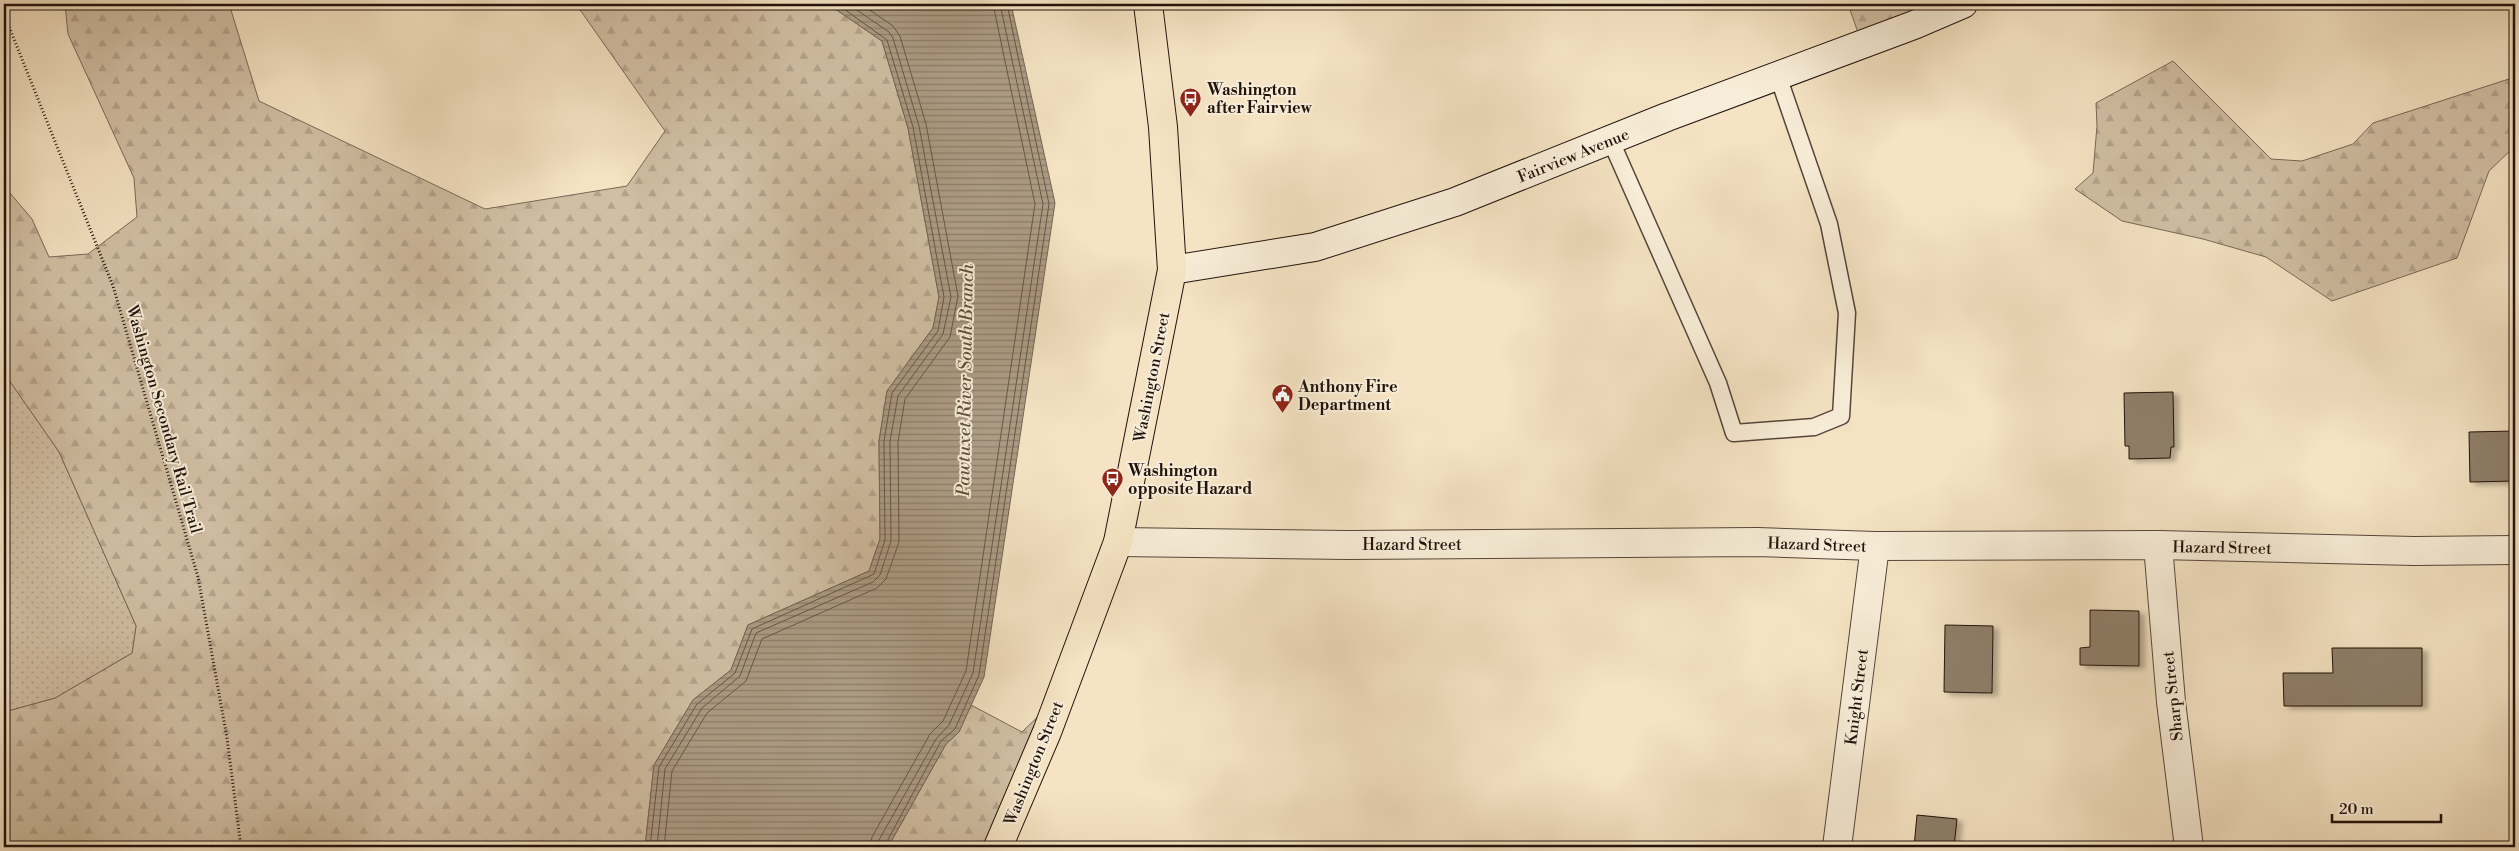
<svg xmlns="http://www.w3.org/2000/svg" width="2519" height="851" font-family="'Libre Bodoni',serif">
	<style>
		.forest { fill: url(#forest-firs); stroke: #796858 }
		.park { fill: url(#park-dots); stroke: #796858 }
		.water { fill: url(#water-rules); stroke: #756555 }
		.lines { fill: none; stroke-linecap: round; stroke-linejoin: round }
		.shore { stroke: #675748; stroke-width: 1 }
		.building { fill: #8f7f6b; stroke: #21120c; filter: url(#shadow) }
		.lane-casing { stroke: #56463a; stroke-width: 19 }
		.street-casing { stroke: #56463a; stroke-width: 30 }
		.secondary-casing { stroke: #21120c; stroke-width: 30 }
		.primary-casing { stroke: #21120c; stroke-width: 30 }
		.path { stroke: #21120c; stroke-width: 3; stroke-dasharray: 1 2.5; stroke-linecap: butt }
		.lane { stroke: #f8edd8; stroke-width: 16 }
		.street { stroke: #f8edd8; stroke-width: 28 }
		.secondary { stroke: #f8edd8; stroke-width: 28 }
		.primary { stroke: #f5e3c3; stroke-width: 28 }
		.labels { text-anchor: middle; stroke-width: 4; stroke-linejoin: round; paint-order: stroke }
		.poi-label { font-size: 16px; font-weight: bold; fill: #21120c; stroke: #f8edd8; text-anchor: start }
		.street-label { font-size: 16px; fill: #21120c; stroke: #f8edd8 }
		.water-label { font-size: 18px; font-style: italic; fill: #605042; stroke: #f8edd8 }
	</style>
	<defs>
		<pattern id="forest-firs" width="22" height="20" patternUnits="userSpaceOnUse" patternTransform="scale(1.25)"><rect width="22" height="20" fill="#d1bfa4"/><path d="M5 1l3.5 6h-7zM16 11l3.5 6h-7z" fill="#b3a38c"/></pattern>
		<pattern id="park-dots" width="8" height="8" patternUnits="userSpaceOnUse" patternTransform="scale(1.25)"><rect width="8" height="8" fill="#d1bfa4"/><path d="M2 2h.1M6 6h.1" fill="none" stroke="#b3a38c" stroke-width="1.8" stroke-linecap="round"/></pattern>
		<pattern id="water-rules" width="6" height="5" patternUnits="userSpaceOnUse" patternTransform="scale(1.25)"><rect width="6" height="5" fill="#ad9c85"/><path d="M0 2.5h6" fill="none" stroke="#8c7e6b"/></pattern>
		<filter id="shadow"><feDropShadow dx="5.5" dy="3" stdDeviation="2.5" flood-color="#0004"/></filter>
	</defs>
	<rect width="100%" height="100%" fill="#f5e3c3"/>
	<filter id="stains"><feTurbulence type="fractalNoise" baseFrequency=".004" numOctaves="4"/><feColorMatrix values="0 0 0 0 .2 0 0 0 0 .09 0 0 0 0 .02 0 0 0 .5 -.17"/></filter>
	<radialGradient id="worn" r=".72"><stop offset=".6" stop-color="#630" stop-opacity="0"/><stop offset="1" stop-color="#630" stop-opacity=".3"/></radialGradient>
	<g class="forest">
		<path d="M65,4H222L230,7L259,101L485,209L627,186L665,131L576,4H828L882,41L908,128L939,297L933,328L887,391L879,441L880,539L869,571L748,625L731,670L693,700L654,765L645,847H4V712L55,698L132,653L136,626L59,452L4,373V186L32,219L49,257L88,254L137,217L134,178L68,34Z"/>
		<path d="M1848,4H1945L1862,44Z"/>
		<path d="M2173,61L2271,159L2302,161L2353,144L2373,123L2515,77V146L2489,171L2457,258L2332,301L2266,257L2203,239L2122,221L2075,189L2093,173L2097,126L2096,103Z"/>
		<path d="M1053,702L1002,847H888L946,744L959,732L971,705L1022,732Z"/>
	</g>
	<path class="park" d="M4,373L59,452L136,626L132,653L55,698L4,712Z"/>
	<path class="water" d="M828,4H1011L1055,203L984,677L959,732L946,744L888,847H645L654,765L693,700L731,670L748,625L869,571L880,539L879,441L887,391L933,328L939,297L908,128L882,41Z"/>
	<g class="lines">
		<g class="shore">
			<path d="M650,847L659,767L697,704L735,673L752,629L874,574L885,540L884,441L892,393L938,331L944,297L913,127L887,40L837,4"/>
			<path d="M657,847L665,769L702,708L740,676L756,633L873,582L880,575L891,541L890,441L898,396L943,334L951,297L919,126L893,38L889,32L848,4"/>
			<path d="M664,847L672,771L707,713L746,681L762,639L877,588L886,579L899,542L898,442L905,399L950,337L958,296L926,124L900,36L893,26L861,4"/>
			<path d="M870,847L872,837L930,734L943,721L966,671L1035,204L993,4"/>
			<path d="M877,847L879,840L936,739L949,725L973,673L1043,204L1000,4"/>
			<path d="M884,847L941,741L955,729L979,675L1049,204L1007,4"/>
		</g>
	</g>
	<g class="building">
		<path d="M2173,392L2174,447H2171L2170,458L2129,459V446H2125L2124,393Z"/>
		<path d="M2515,431V481L2470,482L2469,432Z"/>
		<path d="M2090,610L2139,611V666L2080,665V648L2090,647Z"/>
		<path d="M1945,625L1993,626L1992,693L1944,692Z"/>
		<path d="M2332,648H2422V706H2284L2283,673H2333Z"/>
		<path d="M1917,815L1957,819L1954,847H1914Z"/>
	</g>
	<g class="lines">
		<defs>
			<path id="lane" d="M1610,139L1718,383L1734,433L1814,427L1841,416L1847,313L1829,224L1778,76"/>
			<g id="street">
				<path d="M1118,542L1348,545L1757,542L1875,546L2158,545L2414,551L2515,550"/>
				<path d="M2158,545L2171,702L2189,847"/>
				<path d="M1837,847L1875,546"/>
			</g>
			<path id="secondary" d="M1172,270L1315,247L1455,202L1667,117L1914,25L1963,4"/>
			<path id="primary" d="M998,847L1047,732L1118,542L1172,270L1163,127L1148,4"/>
		</defs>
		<use href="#lane" class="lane-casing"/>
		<use href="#street" class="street-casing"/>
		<use href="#secondary" class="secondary-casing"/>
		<use href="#primary" class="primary-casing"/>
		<path class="path" d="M4,14L113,286L198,577L227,738L241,847"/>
		<use href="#lane" class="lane"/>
		<use href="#street" class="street"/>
		<use href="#secondary" class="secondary"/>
		<use href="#primary" class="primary"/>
	</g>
	<defs>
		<symbol id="bus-pin" viewBox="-11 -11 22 30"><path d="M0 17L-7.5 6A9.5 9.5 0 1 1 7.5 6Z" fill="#8f2418" stroke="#f8edd8"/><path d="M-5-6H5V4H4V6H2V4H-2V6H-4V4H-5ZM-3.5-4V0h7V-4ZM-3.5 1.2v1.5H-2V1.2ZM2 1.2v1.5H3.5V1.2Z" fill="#fff"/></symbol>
		<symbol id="civic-pin" viewBox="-11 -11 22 30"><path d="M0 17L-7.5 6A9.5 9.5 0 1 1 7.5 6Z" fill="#8f2418" stroke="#f8edd8"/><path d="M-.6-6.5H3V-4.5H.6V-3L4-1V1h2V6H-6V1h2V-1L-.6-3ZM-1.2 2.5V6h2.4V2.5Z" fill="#fff"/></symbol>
	</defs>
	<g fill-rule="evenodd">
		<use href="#bus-pin" x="1178" y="86" width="25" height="34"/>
		<use href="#civic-pin" x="1270" y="382" width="25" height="34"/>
		<use href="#bus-pin" x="1100" y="466" width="25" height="34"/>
	</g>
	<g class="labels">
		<g class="poi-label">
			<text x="1207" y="95">Washington<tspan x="1207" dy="18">after Fairview</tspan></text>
			<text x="1298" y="392">Anthony Fire<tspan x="1298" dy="18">Department</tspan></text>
			<text x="1128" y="476">Washington<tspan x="1128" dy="18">opposite Hazard</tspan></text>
		</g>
		<g class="street-label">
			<text transform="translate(1573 155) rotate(-22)" y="6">Fairview Avenue</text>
			<text transform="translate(1151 377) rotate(-79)" y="6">Washington Street</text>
			<text transform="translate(165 419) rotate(74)" y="6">Washington Secondary Rail Trail</text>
			<text x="1412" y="550">Hazard Street</text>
			<text transform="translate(1817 544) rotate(2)" y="6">Hazard Street</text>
			<text transform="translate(2222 547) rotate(1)" y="6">Hazard Street</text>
			<text transform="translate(2172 696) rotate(-96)" y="6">Sharp Street</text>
			<text transform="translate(1856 697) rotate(-83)" y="6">Knight Street</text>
			<text transform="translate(1033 763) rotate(-68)" y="6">Washington Street</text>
		</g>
		<g class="water-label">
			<text transform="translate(965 380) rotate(-89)" y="6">Pawtuxet River South Branch</text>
		</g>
	</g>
	<rect width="2519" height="851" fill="none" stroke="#f5e3c3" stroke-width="20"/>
	<rect x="5" y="5" width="2509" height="841" fill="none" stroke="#21120c" stroke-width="2.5"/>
	<rect x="10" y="10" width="2499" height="831" fill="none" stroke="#21120c"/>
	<path d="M2332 814v8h109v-8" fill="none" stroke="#21120c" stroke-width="2.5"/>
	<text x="2339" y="814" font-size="15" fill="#21120c" stroke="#f8edd8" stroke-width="4" paint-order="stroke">20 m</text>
	<rect width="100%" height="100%" filter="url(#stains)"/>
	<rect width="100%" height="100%" fill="url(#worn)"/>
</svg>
